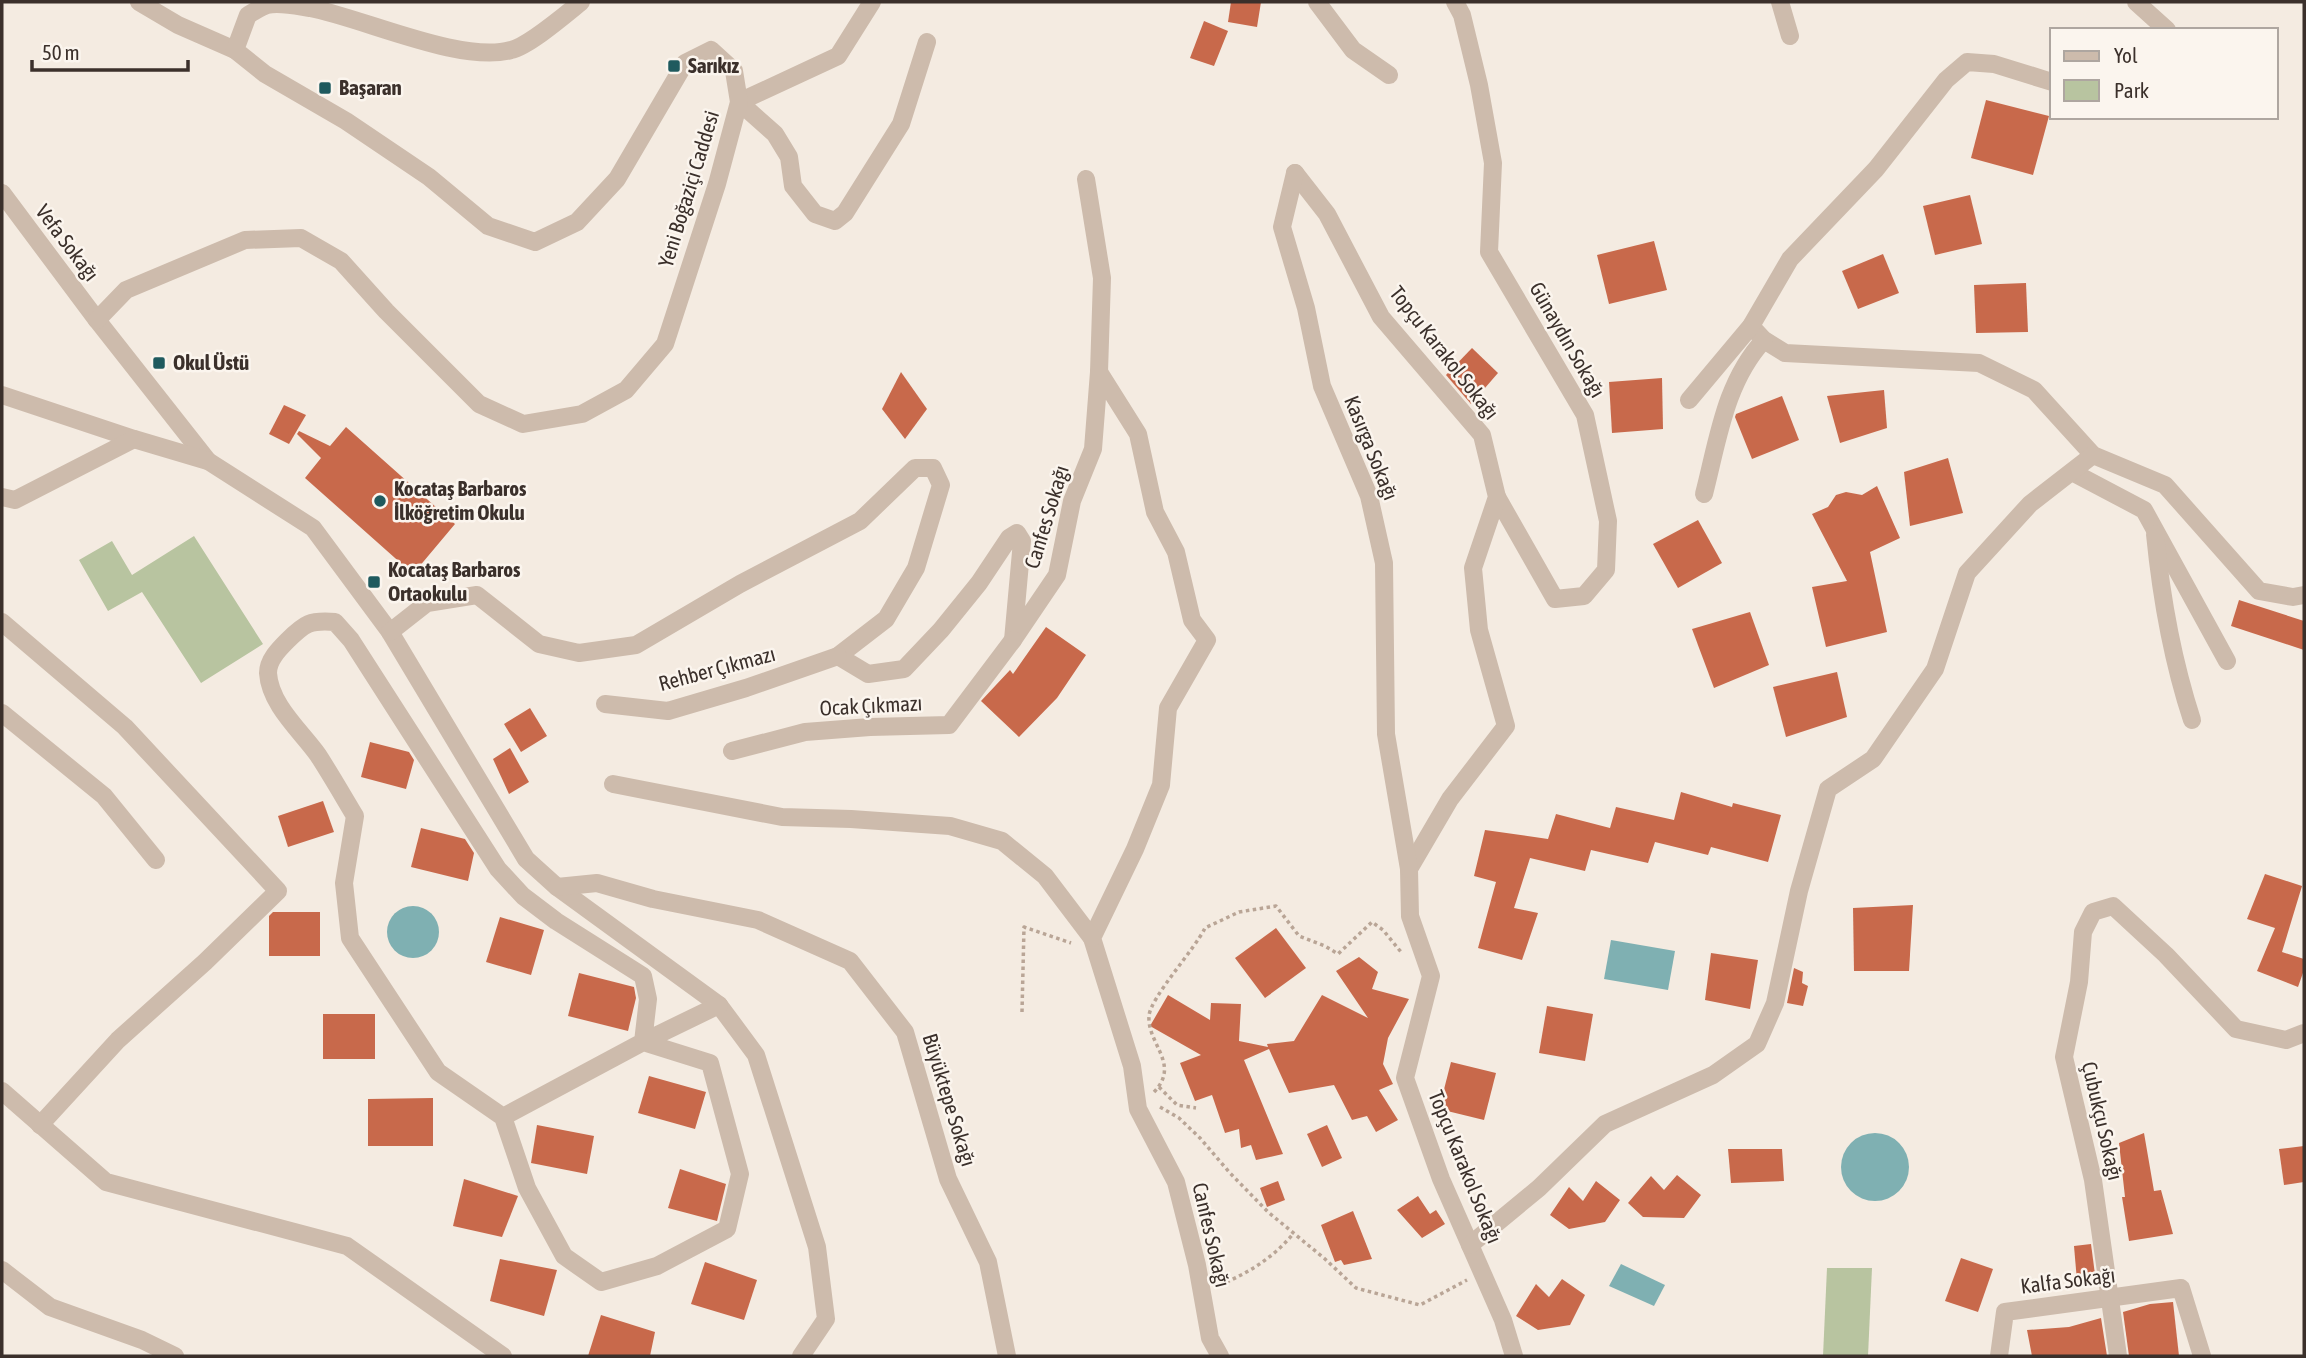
<svg xmlns="http://www.w3.org/2000/svg" width="2306" height="1358" font-family="'Asap Condensed',sans-serif">
	<style>
		.green { fill: #b8c4a0 }
		.water { fill: #7fb0b2 }
		.building { fill: #c8694b }
		.lines { fill: none; stroke-linecap: round; stroke-linejoin: round }
		.path { stroke: #b9a596; stroke-width: 3.5; stroke-dasharray: 3.5 3.5; stroke-linecap: butt }
		.minor { stroke: #cdbbac; stroke-width: 18 }
		.poi-dot { fill: #1f5a5e; stroke: #fbf5ee; stroke-width: 2.5 }
		.labels { text-anchor: middle; stroke-width: 5; stroke-linejoin: round; paint-order: stroke }
		.poi-label { font-size: 21px; font-weight: bold; fill: #3b302b; stroke: #fbf5ee; text-anchor: start }
		.street-label { font-size: 21px; fill: #3b302b; stroke: #fbf5ee }
	</style>
	<rect width="100%" height="100%" fill="#f4ebe1"/>
	<g class="green">
		<path d="M194,536L263,644L201,683L142,592L108,611L79,560L112,541L132,575Z"/>
		<path d="M1827,1268H1872L1868,1356H1823Z"/>
	</g>
	<g class="water">
		<circle cx="413" cy="932" r="26"/>
		<path d="M1611,940L1675,951L1668,990L1604,979Z"/>
		<circle cx="1875" cy="1167" r="34"/>
		<path d="M1621,1264L1665,1285L1654,1306L1609,1286Z"/>
	</g>
	<g class="building">
		<path d="M1231,2H1261L1257,27L1228,22Z"/>
		<path d="M1204,21L1228,31L1214,66L1190,58Z"/>
		<path d="M1986,100L2049,116L2033,175L1971,158Z"/>
		<path d="M1970,195L1982,244L1935,255L1923,206Z"/>
		<path d="M1654,241L1667,290L1609,304L1597,255Z"/>
		<path d="M1883,254L1899,293L1858,309L1842,271Z"/>
		<path d="M2026,283L2028,332L1976,333L1974,285Z"/>
		<path d="M1472,348L1498,373L1471,404L1446,375Z"/>
		<path d="M901,372L927,409L905,439L882,409Z"/>
		<path d="M1662,378L1663,429L1612,433L1609,382Z"/>
		<path d="M1884,390L1887,428L1840,443L1827,396Z"/>
		<path d="M1782,396L1799,440L1752,459L1735,417L1736,414Z"/>
		<path d="M284,405L306,415L289,444L269,434Z"/>
		<path d="M346,427L455,524L413,574L305,478L321,458L297,434L299,431L330,446Z"/>
		<path d="M1948,458L1963,513L1910,526L1904,472Z"/>
		<path d="M1877,486L1900,538L1870,552L1887,632L1826,647L1812,587L1847,581L1812,514L1828,507L1836,495L1846,492L1862,495Z"/>
		<path d="M1698,520L1722,563L1678,588L1653,544Z"/>
		<path d="M2239,600L2304,621V650L2231,626Z"/>
		<path d="M1750,612L1769,665L1714,688L1692,629Z"/>
		<path d="M1046,627L1086,655L1057,698L1019,737L981,701L1010,670L1013,674Z"/>
		<path d="M1837,672L1847,717L1786,737L1773,687Z"/>
		<path d="M530,708L547,736L521,752L504,724Z"/>
		<path d="M370,742L409,752L414,760L406,789L361,777Z"/>
		<path d="M510,748L529,782L509,794L493,759Z"/>
		<path d="M1681,792L1732,807L1733,803L1781,815L1768,862L1711,847L1708,855L1655,842L1648,863L1591,850L1585,871L1530,858L1514,908L1538,913L1522,960L1478,948L1496,882L1474,876L1485,830L1548,839L1556,814L1610,828L1616,807L1674,820Z"/>
		<path d="M323,801L334,832L288,847L278,816Z"/>
		<path d="M421,828L465,839L474,853L468,881L411,867Z"/>
		<path d="M2265,874L2302,886L2282,952L2304,959V970L2298,987L2257,971L2275,928L2247,919Z"/>
		<path d="M1913,905L1909,971H1854L1853,908Z"/>
		<path d="M273,912H320V956H269V916Z"/>
		<path d="M500,917L544,930L531,975L486,962Z"/>
		<path d="M1276,928L1306,968L1265,998L1235,958Z"/>
		<path d="M1711,953L1758,960L1750,1009L1705,1000Z"/>
		<path d="M1359,957L1378,972L1372,989L1409,999L1388,1038L1383,1064L1393,1084L1379,1090L1398,1120L1376,1132L1367,1116L1352,1120L1334,1085L1289,1093L1269,1049L1244,1060L1283,1154L1256,1160L1251,1145L1241,1148L1239,1129L1225,1133L1212,1095L1195,1101L1180,1063L1201,1055L1150,1026L1168,995L1210,1020L1211,1003L1241,1004L1239,1041L1268,1047L1267,1044L1294,1041L1322,995L1368,1018L1336,971Z"/>
		<path d="M1794,968L1803,972L1802,983L1808,986L1803,1006L1787,1003Z"/>
		<path d="M579,973L634,987L636,998L628,1031L568,1016Z"/>
		<path d="M1547,1006L1593,1014L1585,1061L1539,1053Z"/>
		<rect x="323" y="1014" width="52" height="45"/>
		<path d="M1451,1062L1496,1073L1484,1120L1439,1109Z"/>
		<path d="M649,1076L706,1092L695,1129L638,1113Z"/>
		<path d="M433,1098V1146H368V1099Z"/>
		<path d="M537,1125L594,1136L587,1174L531,1163Z"/>
		<path d="M1327,1125L1342,1158L1322,1167L1307,1134Z"/>
		<path d="M2144,1133L2154,1191L2161,1190L2173,1234L2129,1241L2122,1197H2125L2119,1143Z"/>
		<path d="M2304,1146V1182L2284,1185L2279,1149Z"/>
		<path d="M1728,1149H1782L1784,1181L1731,1183Z"/>
		<path d="M680,1169L726,1184L717,1221L668,1208Z"/>
		<path d="M1677,1175L1701,1195L1684,1218L1643,1217L1628,1203L1651,1176L1664,1190Z"/>
		<path d="M464,1179L518,1196L502,1237L453,1226Z"/>
		<path d="M1278,1181L1285,1200L1267,1207L1260,1188Z"/>
		<path d="M1596,1181L1620,1200L1605,1222L1569,1229L1550,1215L1569,1187L1583,1201Z"/>
		<path d="M1418,1196L1430,1214L1436,1210L1445,1224L1422,1238L1397,1210Z"/>
		<path d="M1353,1211L1372,1259L1344,1265L1341,1260L1335,1262L1321,1225Z"/>
		<path d="M2091,1244L2096,1282L2077,1281L2074,1246Z"/>
		<path d="M1961,1258L1993,1269L1978,1312L1945,1301Z"/>
		<path d="M500,1259L557,1270L544,1316L490,1301Z"/>
		<path d="M705,1262L757,1280L744,1320L691,1304Z"/>
		<path d="M1562,1279L1585,1295L1570,1325L1538,1330L1516,1316L1536,1284L1549,1297Z"/>
		<path d="M2173,1302L2179,1356H2129L2123,1312L2150,1304Z"/>
		<path d="M601,1315L655,1332L650,1356H588Z"/>
		<path d="M2101,1318L2107,1356H2032L2027,1330L2069,1327Z"/>
	</g>
	<g class="lines">
		<g class="path">
			<path d="M1022,1012L1024,927L1071,943"/>
			<path d="M1159,1087L1177,1105L1196,1108"/>
			<path d="M1154,1092C1181,1064 1147,1044 1149,1016C1150,998 1195,949 1205,928L1239,912L1276,906L1299,936L1325,946L1338,954L1372,922L1383,930L1401,952"/>
			<path d="M1160,1107L1179,1118L1200,1138L1230,1173L1268,1212L1325,1259L1356,1288L1420,1305L1467,1280"/>
			<path d="M1220,1285C1248,1273 1273,1258 1293,1234"/>
		</g>
		<g class="minor">
			<path d="M139,2L178,25L235,50"/>
			<path d="M872,2L838,56L739,102L775,134L789,157L793,186L815,214L835,221L845,213L901,124L927,42"/>
			<path d="M1317,2L1353,50L1389,75"/>
			<path d="M1455,2L1462,15L1479,85L1493,163L1489,252L1585,415L1608,521L1606,570L1584,596L1555,599L1497,497"/>
			<path d="M1780,2L1790,36"/>
			<path d="M2136,2L2167,30"/>
			<path d="M1295,173L1327,214L1381,317L1482,435L1497,497L1473,568L1479,630L1506,726L1450,799L1409,869L1410,916L1431,976L1405,1078L1441,1179L1503,1320L1514,1356"/>
			<path d="M1295,173L1282,227L1306,308L1322,386L1369,496L1384,563L1386,734L1409,869"/>
			<path d="M1086,179L1102,278L1099,372"/>
			<path d="M2,193L97,320L208,461"/>
			<path d="M97,320L126,290L245,240L301,238L341,261L386,311L479,404L523,424L582,414L626,390L665,344L717,184L739,102L734,71L711,50L685,63L617,179L577,222L535,242L488,226L429,177L346,121L265,74L235,50L248,15C254,12 261,7 267,5C280,2 297,6 310,8C363,18 461,64 511,50C529,46 566,14 581,2"/>
			<path d="M1751,326L1764,340L1785,353L1979,363L2034,390L2093,455L2165,485L2259,591L2293,597L2304,595"/>
			<path d="M2,395L134,439L208,461L313,528L390,632L526,859L557,887L719,1005L756,1055L817,1247L826,1319L801,1356"/>
			<path d="M1689,400L1751,326L1790,259L1876,169L1946,80L1967,62L1994,64L2052,82"/>
			<path d="M2072,472L2144,510L2227,661"/>
			<path d="M1704,494C1718,440 1725,382 1764,340"/>
			<path d="M2,497L15,500L134,439"/>
			<path d="M2155,534C2161,595 2173,662 2192,720"/>
			<path d="M2,622L125,727L278,891L205,962L118,1040L40,1125"/>
			<path d="M390,632L427,603L477,595L539,644L579,653L636,645L740,584L860,521L915,468H933L941,485L916,568L886,619L838,656L868,674L904,669L941,630L979,583L1009,538L1017,533L1022,541L1013,640L1057,575L1072,501L1093,449L1099,372L1138,434L1155,512L1176,552L1192,620L1207,640L1168,708L1161,785L1135,849L1092,938L1132,1066L1138,1109L1176,1182L1197,1265L1210,1338L1220,1356"/>
			<path d="M605,704L668,711L746,688L838,656"/>
			<path d="M2,713L104,796L156,860"/>
			<path d="M732,751L805,732L870,727L949,725L1013,640"/>
			<path d="M613,784L782,817L851,819L950,826L1002,841L1045,876L1092,938"/>
			<path d="M557,887L597,883L653,899L758,920L850,961L905,1032L948,1179L988,1262L1007,1356"/>
			<path d="M2,1091L106,1182L347,1246L503,1356"/>
			<path d="M503,1117L527,1188L564,1256L601,1282L657,1266L727,1229L740,1174L710,1063L643,1042L648,999L643,976L556,921L523,896L498,869L351,640L335,622C310,620 305,623 287,641C279,649 268,660 268,673C270,705 301,731 318,755C331,775 343,796 355,816L344,883L350,938L438,1072L503,1117L643,1042L719,1005"/>
			<path d="M1470,1245L1539,1188L1605,1124L1713,1075L1757,1044L1775,1003L1799,891L1828,789L1873,759L1935,669L1967,573L2030,504L2093,455"/>
			<path d="M2,1270L50,1307L142,1340L175,1356"/>
			<path d="M1999,1356L2005,1312L2181,1288L2202,1356"/>
			<path d="M2118,1356L2093,1180L2064,1057L2079,982L2083,932L2093,912L2113,906L2166,955L2236,1029L2286,1040L2304,1033"/>
		</g>
	</g>
	<g class="poi-dot">
		<rect x="667" y="59" width="14" height="14" rx="3.5"/>
		<rect x="318" y="81" width="14" height="14" rx="3.5"/>
		<rect x="152" y="356" width="14" height="14" rx="3.5"/>
		<circle cx="380" cy="501" r="7"/>
		<rect x="367" y="575" width="14" height="14" rx="3.5"/>
	</g>
	<g class="labels">
		<g class="poi-label">
			<text x="688" y="73">Sarıkız</text>
			<text x="339" y="95">Başaran</text>
			<text x="173" y="370">Okul Üstü</text>
			<text x="394" y="496">Kocataş Barbaros<tspan x="394" dy="24">İlköğretim Okulu</tspan></text>
			<text x="388" y="577">Kocataş Barbaros<tspan x="388" dy="24">Ortaokulu</tspan></text>
		</g>
		<g class="street-label">
			<text transform="translate(689 189) rotate(-73)" y="7">Yeni Boğaziçi Caddesi</text>
			<text transform="translate(67 243) rotate(53)" y="7">Vefa Sokağı</text>
			<text transform="translate(1567 340) rotate(60)" y="7">Günaydın Sokağı</text>
			<text transform="translate(1444 353) rotate(52)" y="7">Topçu Karakol Sokağı</text>
			<text transform="translate(1371 448) rotate(68)" y="7">Kasırga Sokağı</text>
			<text transform="translate(1047 517) rotate(-73)" y="7">Canfes Sokağı</text>
			<text transform="translate(717 669) rotate(-15)" y="7">Rehber Çıkmazı</text>
			<text transform="translate(871 706) rotate(-3)" y="7">Ocak Çıkmazı</text>
			<text transform="translate(949 1100) rotate(73)" y="7">Büyüktepe Sokağı</text>
			<text transform="translate(2102 1121) rotate(77)" y="7">Çubukçu Sokağı</text>
			<text transform="translate(1465 1167) rotate(68)" y="7">Topçu Karakol Sokağı</text>
			<text transform="translate(1211 1235) rotate(77)" y="7">Canfes Sokağı</text>
			<text transform="translate(2068 1281) rotate(-7)" y="7">Kalfa Sokağı</text>
		</g>
	</g>
	<rect width="2306" height="1358" fill="none" stroke="#3b302b" stroke-width="7"/>
	<rect x="2050" y="28" width="228" height="91" fill="#fbf5ee" stroke="#aea6a0" stroke-width="2"/>
	<rect x="2064" y="51" width="35" height="10" fill="#cdbbac" stroke="#aea6a0" stroke-width="2"/>
	<text x="2114" y="63" font-size="21" fill="#3b302b">Yol</text>
	<rect x="2064" y="80" width="35" height="21" fill="#b8c4a0" stroke="#aea6a0" stroke-width="2"/>
	<text x="2114" y="98" font-size="21" fill="#3b302b">Park</text>
	<path d="M32 60v10h156v-10" fill="none" stroke="#3b302b" stroke-width="3.5"/>
	<text x="42" y="60" font-size="21" fill="#3b302b" stroke="#fbf5ee" stroke-width="5" paint-order="stroke">50 m</text>
</svg>
